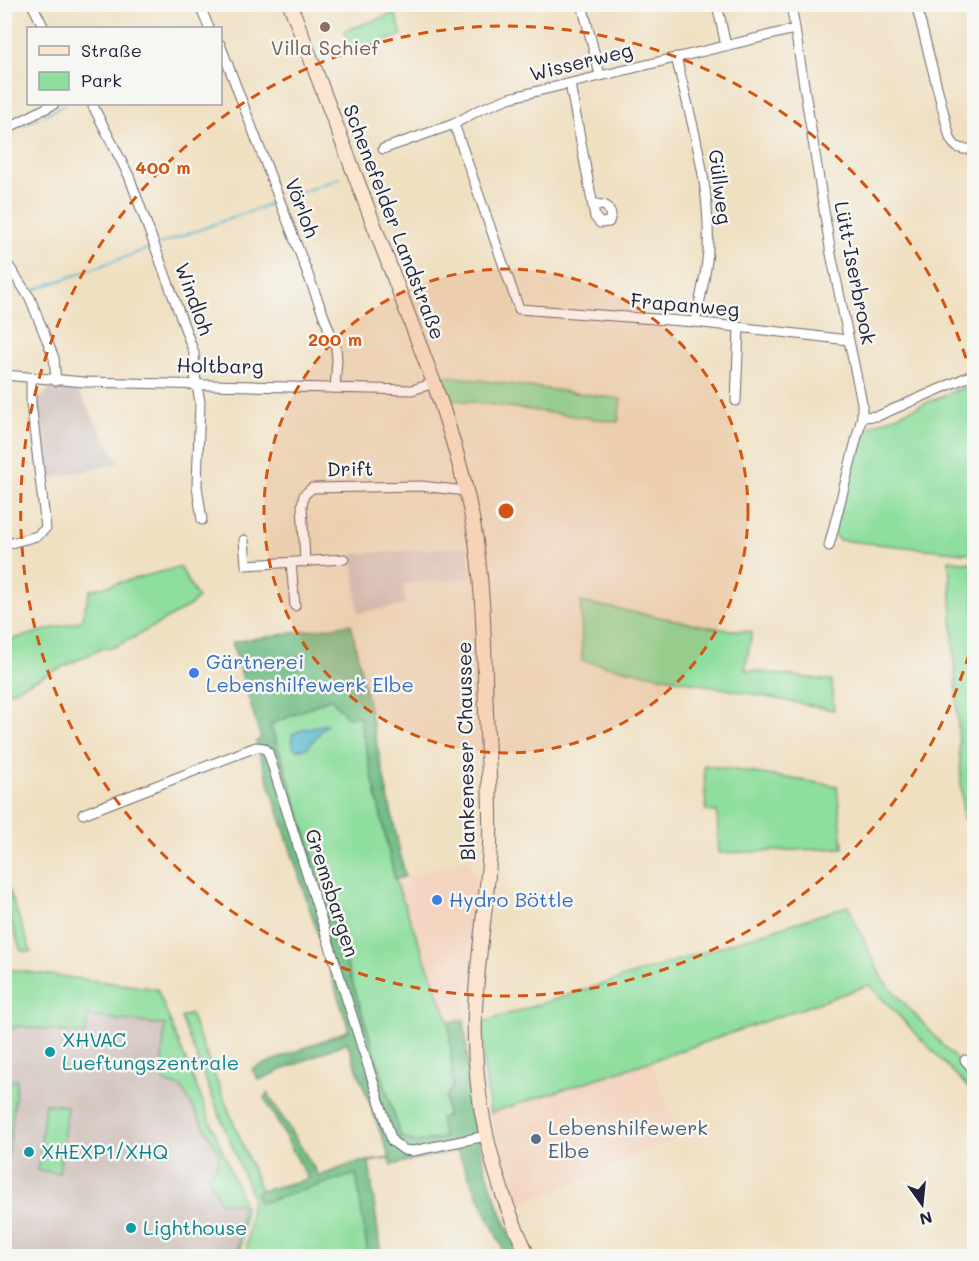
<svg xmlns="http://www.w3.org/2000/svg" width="979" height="1261" font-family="Mali,sans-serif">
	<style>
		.built { fill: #f3d4bf }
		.industrial { fill: #cfc0bb }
		.green { fill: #8ede9e; stroke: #58806c; stroke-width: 1.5 }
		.forest { fill: #72bd85; stroke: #4a7060; stroke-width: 1.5 }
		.water { fill: #50b7ce; stroke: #396c84; stroke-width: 1.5 }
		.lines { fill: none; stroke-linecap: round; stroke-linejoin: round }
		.stream { stroke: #50b7ce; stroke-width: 2 }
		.street-casing { stroke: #6a646a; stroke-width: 11 }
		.secondary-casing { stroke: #6a646a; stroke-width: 16 }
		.street { stroke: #fff; stroke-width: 9 }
		.secondary { stroke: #fbe5cf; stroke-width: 14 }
		.ring { fill: none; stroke: #d45411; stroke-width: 3; stroke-dasharray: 10 8 }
		.education-dot { fill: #8d6e63; stroke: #f6f6f2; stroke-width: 2 }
		.shop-dot { fill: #3f7fe0; stroke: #f6f6f2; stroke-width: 2 }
		.culture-dot { fill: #0f9aa8; stroke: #f6f6f2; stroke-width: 2 }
		.service-dot { fill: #5c6f8a; stroke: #f6f6f2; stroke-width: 2 }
		.labels { text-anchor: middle; stroke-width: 5; stroke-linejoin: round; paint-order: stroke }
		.education-label { font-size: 20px; fill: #785e54; stroke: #f6f6f2 }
		.street-label { font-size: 20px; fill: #22223b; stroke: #f6f6f2 }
		.shop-label { font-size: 20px; fill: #366cbe; stroke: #f6f6f2; text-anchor: start }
		.culture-label { font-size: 20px; fill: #0d838f; stroke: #f6f6f2; text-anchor: start }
		.service-label { font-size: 20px; fill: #4e5e75; stroke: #f6f6f2; text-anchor: start }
		.centre { fill: #d45411; stroke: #f6f6f2; stroke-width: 3 }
		.ring-label { font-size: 18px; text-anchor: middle; font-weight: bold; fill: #d45411; stroke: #f6f6f2; stroke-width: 5; stroke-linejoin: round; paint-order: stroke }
	</style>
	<rect width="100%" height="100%" fill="#f6f6f2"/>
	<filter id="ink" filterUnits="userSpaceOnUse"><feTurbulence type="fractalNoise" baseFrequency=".0167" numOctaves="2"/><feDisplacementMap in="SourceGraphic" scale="12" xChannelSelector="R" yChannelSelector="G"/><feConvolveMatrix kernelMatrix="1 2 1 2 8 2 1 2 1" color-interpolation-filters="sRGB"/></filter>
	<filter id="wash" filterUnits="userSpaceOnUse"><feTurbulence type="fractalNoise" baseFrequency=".008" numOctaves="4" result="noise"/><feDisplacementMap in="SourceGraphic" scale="24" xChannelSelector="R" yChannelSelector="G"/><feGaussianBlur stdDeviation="1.35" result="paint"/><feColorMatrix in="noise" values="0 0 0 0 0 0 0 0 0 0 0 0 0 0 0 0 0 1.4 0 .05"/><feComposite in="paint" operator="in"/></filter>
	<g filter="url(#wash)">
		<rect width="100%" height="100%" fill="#f0e0c2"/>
		<g class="built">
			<path d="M468,859L476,883L464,1020L449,1022L395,880Z"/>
			<path d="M651,1061L680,1136L585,1179L516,1206L507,1182L490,1113Z"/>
		</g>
		<g class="industrial">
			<path d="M50,389L77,390L120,463L47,479L37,401Z"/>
			<path d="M467,547L471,578L403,584L406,605L358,613L353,554Z"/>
			<path d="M5,969L157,989L245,1207L240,1256H5Z"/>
		</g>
		<g class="green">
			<path d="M395,13L402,35L352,52L344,31Z"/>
			<path d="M441,375L621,399L618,422L449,399Z"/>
			<path d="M974,383V554L839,540L833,534L862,430Z"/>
			<path d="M949,560L974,564V819H963Z"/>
			<path d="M180,567L198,598L191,605L133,638L109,649L107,647L103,648L5,694V641L81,621L90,590Z"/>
			<path d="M581,602L721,629L752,632L745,670L832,681L834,710L582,661Z"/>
			<path d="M331,698L347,717L359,716L395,880L449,1022L453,1086L446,1098L447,1117L440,1118L444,1138L415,1142L401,1137L287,774L270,724Z"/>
			<path d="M704,765L837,786L843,848L719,853L717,812L706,811Z"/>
			<path d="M4,879H5L31,952L21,951L5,903Z"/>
			<path d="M848,906L883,980L974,1079V1094L869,985L651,1061L490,1113L484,1067L483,1022Z"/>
			<path d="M5,969L157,989L245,1207L240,1256H237L242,1207L240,1204L220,1202L208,1175L217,1166L219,1152L181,1087L164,1082L165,1069L162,1061L165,1025L88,1016L85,1034L18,1026L5,1032Z"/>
			<path d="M190,1014L262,1193L360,1165L373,1256H246L252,1196L181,1018Z"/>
			<path d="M17,1079L5,1182V1082L8,1083Z"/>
			<path d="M45,1104L67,1106L59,1173L38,1170Z"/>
		</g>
		<path class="forest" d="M351,624L405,876L395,880L359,716L347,717L331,698L270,725L287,774L401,1137L415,1142L444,1138L440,1118L447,1117L446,1098L453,1086L449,1022L464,1020C469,1073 472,1128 489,1179C497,1206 509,1231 519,1256H506L457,1150L392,1165L388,1159L369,1162L381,1256H368L356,1174L258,1204L256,1192L308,1179L265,1099L267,1093L319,1176L355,1163L390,1158L347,1042L259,1080L252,1069L349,1030L259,752L256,741L261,739L232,642Z"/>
		<path class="water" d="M327,724L307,748L296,750L293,746L292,734L304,729Z"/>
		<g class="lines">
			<g class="stream">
				<path d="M44,115L66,104"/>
				<path d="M24,125L39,117"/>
				<path d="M4,135L14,131"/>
				<path d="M286,198L340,178"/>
				<path d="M160,244L273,203"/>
				<path d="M34,290L150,248"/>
			</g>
		</g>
	</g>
	<g filter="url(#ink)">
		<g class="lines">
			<defs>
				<g id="street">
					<path d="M32,4L44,28"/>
					<path d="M199,4L209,28"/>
					<path d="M582,4L600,75"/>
					<path d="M717,4L726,46"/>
					<path d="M791,4L831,254L862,403V417L829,546"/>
					<path d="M916,4L950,138C955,149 963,151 974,148"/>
					<path d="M220,44L336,348L337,360L335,388"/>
					<path d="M676,57C691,120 711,184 708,249C707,273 700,299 695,322"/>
					<path d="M570,84L595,217L600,223L609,222L611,214L606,206L592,203"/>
					<path d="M92,104L129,176L194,353L195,375L200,402L197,486L202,520"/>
					<path d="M454,124L519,309L695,322L848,340"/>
					<path d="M4,130L54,104"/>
					<path d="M383,149L454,124L479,110L509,98L795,29"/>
					<path d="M4,259L30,298L54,358L56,381"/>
					<path d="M4,375L84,382L412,390L434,383"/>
					<path d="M736,401L739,328"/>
					<path d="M862,417L878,416L974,374"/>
					<path d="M244,540L246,565L344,559"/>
					<path d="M4,545L37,536L46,528L31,403V379"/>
					<path d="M305,562L302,505L304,495L312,488L421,486L466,491"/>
					<path d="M291,563L295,606"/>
					<path d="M83,814L256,747L264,748L268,752L392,1141L404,1150L413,1151L486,1136"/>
					<path d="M965,1060L974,1070"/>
					<path d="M972,1256L974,1255"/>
				</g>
				<path id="secondary" d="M290,4L434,383C450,429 464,475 473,523C484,585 484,649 486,712C488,756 491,800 490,844C488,900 477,955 475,1011C472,1096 492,1180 528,1256"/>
			</defs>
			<use href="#street" class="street-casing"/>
			<use href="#secondary" class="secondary-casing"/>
			<use href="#street" class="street"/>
			<use href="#secondary" class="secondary"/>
		</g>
	</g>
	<circle cx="506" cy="511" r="242" fill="#d45411" fill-opacity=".12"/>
	<g class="ring">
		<circle cx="506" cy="511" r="242"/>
		<path d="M974 637A485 485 0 1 1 974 385"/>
	</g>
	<circle class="education-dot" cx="325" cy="27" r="6"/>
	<g class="shop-dot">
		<circle cx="194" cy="673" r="6"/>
		<circle cx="437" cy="900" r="6"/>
	</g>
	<g class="culture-dot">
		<circle cx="50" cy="1052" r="6"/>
		<circle cx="29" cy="1152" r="6"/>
		<circle cx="131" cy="1228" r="6"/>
	</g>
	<circle class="service-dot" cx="536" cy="1139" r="6"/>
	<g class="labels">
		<g class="education-label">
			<text x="325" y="55">Villa Schief</text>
		</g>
		<g class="street-label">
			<text transform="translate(581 62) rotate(-14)" y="7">Wisserweg</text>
			<text transform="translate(720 187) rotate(83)" y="7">Güllweg</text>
			<text transform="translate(302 208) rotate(69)" y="7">Vörloh</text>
			<text transform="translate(394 222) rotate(69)" y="7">Schenefelder Landstraße</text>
			<text transform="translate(855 273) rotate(79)" y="7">Lütt-Iserbrook</text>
			<text transform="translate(194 299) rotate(70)" y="7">Windloh</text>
			<text transform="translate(685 305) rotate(5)" y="7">Frapanweg</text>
			<text transform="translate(220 366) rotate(1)" y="7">Holtbarg</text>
			<text transform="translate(350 469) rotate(-1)" y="7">Drift</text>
			<text transform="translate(466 751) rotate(-91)" y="7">Blankeneser Chaussee</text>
			<text transform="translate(332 893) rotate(72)" y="7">Gremsbargen</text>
		</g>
		<g class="shop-label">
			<text x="206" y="669">Gärtnerei<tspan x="206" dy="23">Lebenshilfewerk Elbe</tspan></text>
			<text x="449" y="907">Hydro Böttle</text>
		</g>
		<g class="culture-label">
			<text x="62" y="1047">XHVAC<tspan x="62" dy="23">Lueftungszentrale</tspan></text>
			<text x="41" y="1159">XHEXP1/XHQ</text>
			<text x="143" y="1235">Lighthouse</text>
		</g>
		<g class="service-label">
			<text x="548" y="1135">Lebenshilfewerk<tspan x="548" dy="23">Elbe</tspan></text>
		</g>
	</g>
	<circle cx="506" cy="511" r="9" class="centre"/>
	<g class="ring-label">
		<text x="163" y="174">400 m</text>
		<text x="335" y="346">200 m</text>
	</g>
	<rect width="979" height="1261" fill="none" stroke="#f6f6f2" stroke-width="24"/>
	<rect x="27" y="27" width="195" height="78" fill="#f6f6f2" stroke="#a1a1a9" stroke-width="1.5"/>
	<rect x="39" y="46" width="30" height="9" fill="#fbe5cf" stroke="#a1a1a9" stroke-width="1.5"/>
	<text x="81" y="57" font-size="18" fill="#22223b">Straße</text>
	<rect x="39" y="72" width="30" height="18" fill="#8ede9e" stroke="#a1a1a9" stroke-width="1.5"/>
	<text x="81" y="87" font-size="18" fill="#22223b">Park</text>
	<g transform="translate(922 1204) rotate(165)" stroke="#f6f6f2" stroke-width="4.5" paint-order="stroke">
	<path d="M0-4.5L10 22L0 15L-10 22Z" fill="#22223b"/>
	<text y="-9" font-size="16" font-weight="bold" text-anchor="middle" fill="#22223b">N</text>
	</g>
</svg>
